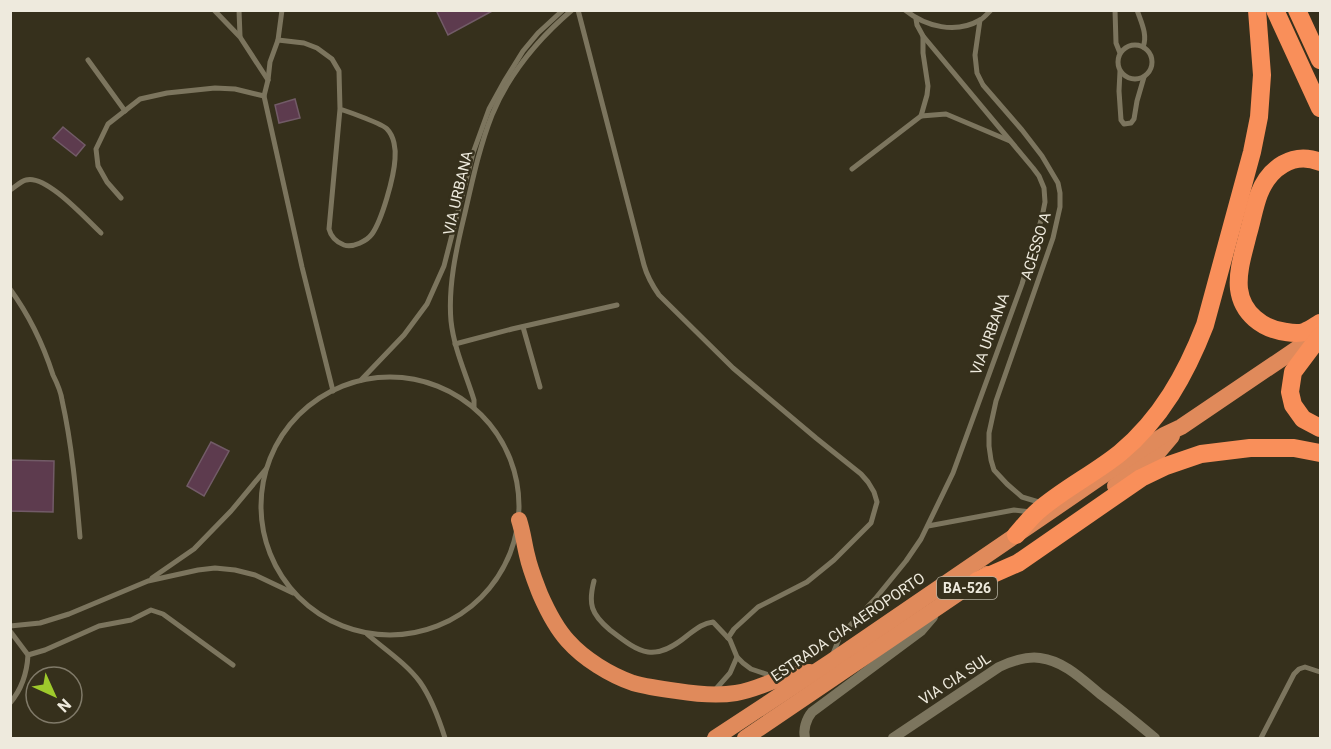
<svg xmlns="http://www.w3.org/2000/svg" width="1331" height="749" font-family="Roboto,sans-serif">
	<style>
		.building { fill: #5d3b4e; stroke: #725b67; stroke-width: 1.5 }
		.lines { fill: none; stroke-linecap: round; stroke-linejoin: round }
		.service { stroke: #7c755e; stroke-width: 5 }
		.minor { stroke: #7c755e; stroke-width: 10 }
		.trunk { stroke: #e08a5b; stroke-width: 16 }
		.motorway { stroke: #f98f5a; stroke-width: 18 }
		.labels { text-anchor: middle; stroke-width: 5; stroke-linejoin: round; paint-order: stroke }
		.shield { fill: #36301c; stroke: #b7b2a3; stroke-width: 1.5 }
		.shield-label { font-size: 14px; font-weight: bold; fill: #eeeadd }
		.street-label { font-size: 15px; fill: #eeeadd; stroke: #36301c }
	</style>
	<rect width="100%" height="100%" fill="#36301c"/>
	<g class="building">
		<path d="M436,10H494L448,35Z"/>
		<path d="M295,99L300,118L279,123L275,105Z"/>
		<path d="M63,127L85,145L76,156L53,138Z"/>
		<path d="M211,442L229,451L204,496L187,486Z"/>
		<path d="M10,460L54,461L53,512L10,511Z"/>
	</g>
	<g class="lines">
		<g class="service">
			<path d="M214,10L240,37L268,80"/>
			<path d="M239,10L240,36"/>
			<path d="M282,10L278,40L270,62L268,80L264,96L302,267L333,391"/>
			<path d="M578,10L644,265C647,276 652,285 659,295L733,368L816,438L861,474L868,482L874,492L877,502L871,523L834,560L807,582L758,607L734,629L728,638"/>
			<path d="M905,10C926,27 956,34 980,20C984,18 988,13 991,10"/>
			<path d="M1115,10L1116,43L1120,53"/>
			<path d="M1137,10C1141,22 1148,35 1143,47"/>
			<path d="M980,20L975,55L977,73L983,85L1022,130L1042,156L1058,183L1060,193V207L1053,238L996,401L989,433V446L991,460L994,470L1007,484L1022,497L1042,503"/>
			<path d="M278,40L304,43L317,48L332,59L339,71L340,109L329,229C331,237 336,242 344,245C353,248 367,241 372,234C382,220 394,177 395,159C396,149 394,136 387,129C383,124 349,112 340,109"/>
			<circle cx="1135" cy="62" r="17"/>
			<path d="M88,60L125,111"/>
			<path d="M1120,71L1119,91L1121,120L1124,124L1131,123L1134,119L1137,101L1144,77"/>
			<path d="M921,116L927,95L928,86L923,53V36"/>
			<path d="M852,169L921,116L946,114L1010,141"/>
			<path d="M10,190C15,187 21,181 26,180C46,174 86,219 101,233"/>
			<path d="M121,198L107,182L98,166L96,149L108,124L140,99L167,93L215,88L235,89L264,96"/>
			<path d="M10,289C29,315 43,344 53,375C57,383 61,392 62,400C72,445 76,491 80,537"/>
			<path d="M523,327L540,387"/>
			<path d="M455,344L512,329L617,305"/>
			<circle cx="390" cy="506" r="129"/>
			<path d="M361,380L404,335L427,304L444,266L473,153L489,109L505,80L523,51L538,33L563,10"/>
			<path d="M474,407V400C466,374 454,349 451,321C448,287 456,250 464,217C472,183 479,148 492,115C509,74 538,39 572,10"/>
			<path d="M928,526L1014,510L1031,512"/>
			<path d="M152,578L194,549L231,511L266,469"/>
			<path d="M594,581C588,604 591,614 610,630C641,654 654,663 688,635C696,629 703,623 713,622L730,640L737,657L743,663L751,669L772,676"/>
			<path d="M10,626L40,623L69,614L148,581L198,570L215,568L235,570L255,575L293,593"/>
			<path d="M10,631L28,655C27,673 22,689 10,703"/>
			<path d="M367,634C384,649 406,663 420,682C432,699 439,719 445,738"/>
			<path d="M833,654L840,636L875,599L906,561L921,539L953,473L1022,284L1042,217L1045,202L1044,188L1039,176L1033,168L923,36L917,25L916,19"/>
			<path d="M28,655L45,650L99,626L131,620L151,610L163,614L233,665"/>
			<path d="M715,690L730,673L737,657"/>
			<path d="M1261,738L1294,674L1299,669L1305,667L1320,672"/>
		</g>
		<g class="minor">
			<path d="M805,738C803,730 806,719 812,712L921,631L933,617"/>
			<path d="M893,738L999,667C1012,661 1026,656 1040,658C1064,661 1082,679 1100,694C1119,708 1137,723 1155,738"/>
		</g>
		<g class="trunk">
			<path d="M1115,486L1155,456L1172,436"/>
			<path d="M519,520C523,532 524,543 527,555C530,569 535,581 540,594C547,610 556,628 568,641C584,659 610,675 633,683C647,687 662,689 677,691C696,694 717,696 736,693C755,690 771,681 788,676C795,673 803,673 810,672"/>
			<path d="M715,738L832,661L1136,453L1164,435L1181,427L1320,333"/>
			<path d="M745,738L987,574"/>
		</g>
		<g class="motorway">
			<path d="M1275,10L1320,108"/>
			<path d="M1297,10L1320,60"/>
			<path d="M1320,162C1293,151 1269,168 1259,194C1254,207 1252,221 1248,234C1244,251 1237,271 1239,289C1242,313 1262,329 1286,332C1292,333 1298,334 1304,332C1310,330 1315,326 1320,323"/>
			<path d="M1320,336L1293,372L1290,392L1293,405L1303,419L1320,428"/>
			<path d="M1016,535C1023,527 1030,518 1038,511C1063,489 1094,474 1120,453C1161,419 1186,374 1205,325L1252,152L1259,117L1262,75L1257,10"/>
			<path d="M977,581L1018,563L1141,478L1166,466L1201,454L1250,448H1294L1320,453"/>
		</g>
	</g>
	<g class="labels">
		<rect class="shield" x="937" y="577" width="60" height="22" rx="4.5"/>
		<g class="shield-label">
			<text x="967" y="593">BA-526</text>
		</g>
		<g class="street-label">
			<text transform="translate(458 193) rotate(-77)" y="5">VIA URBANA</text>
			<text transform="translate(1036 246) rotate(-73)" y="5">ACESSO A</text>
			<text transform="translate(990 334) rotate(-70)" y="5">VIA URBANA</text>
			<text transform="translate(848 627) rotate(-34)" y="5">ESTRADA CIA AEROPORTO</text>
			<text transform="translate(955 679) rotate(-33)" y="5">VIA CIA SUL</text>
		</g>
	</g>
	<rect width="1331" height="749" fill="none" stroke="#eeeadd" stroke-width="24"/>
	<g transform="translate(54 695) rotate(135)"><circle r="28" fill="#36301c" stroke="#807a69" stroke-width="1.5"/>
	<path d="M0-4.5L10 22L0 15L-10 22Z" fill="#9fca2c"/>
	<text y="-9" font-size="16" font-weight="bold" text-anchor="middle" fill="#eeeadd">N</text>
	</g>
</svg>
